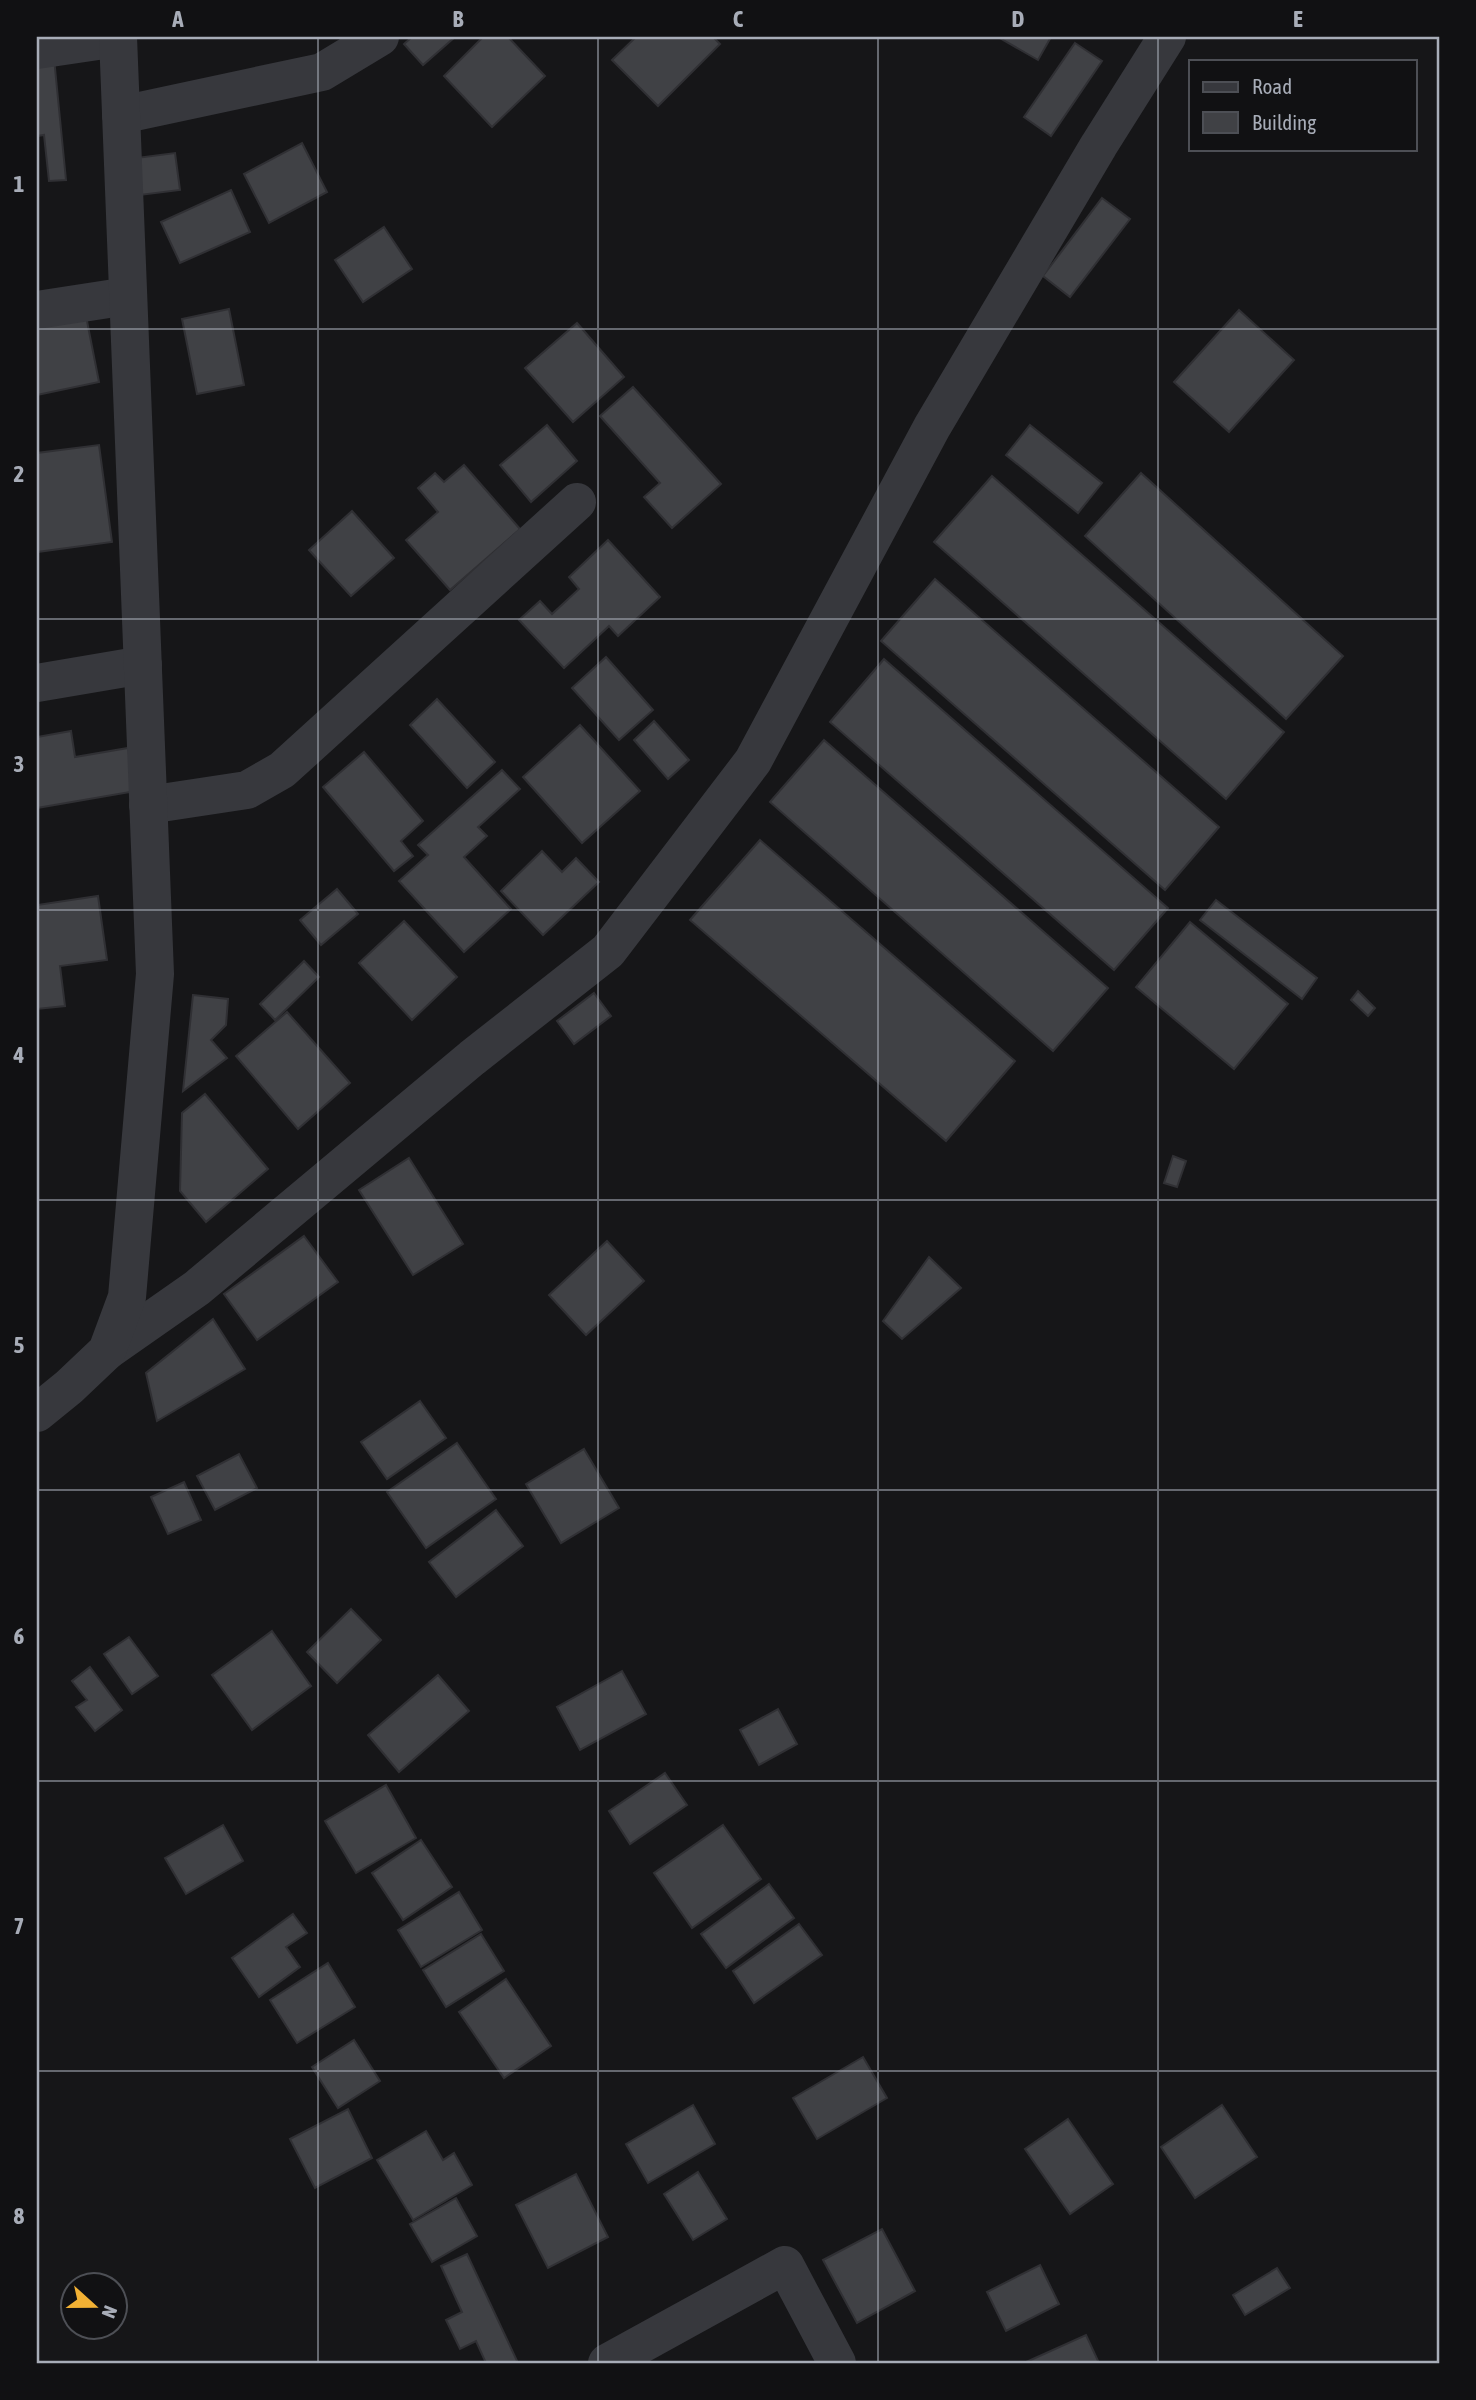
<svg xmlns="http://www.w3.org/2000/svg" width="1476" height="2400" font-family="'Asap Condensed',sans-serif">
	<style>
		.building { fill: #404145; stroke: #303034; stroke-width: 2 }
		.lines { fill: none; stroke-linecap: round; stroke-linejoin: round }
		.minor { stroke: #37383d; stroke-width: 38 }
		.grid { fill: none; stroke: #a8adb8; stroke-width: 2; stroke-opacity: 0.55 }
		.neatline { fill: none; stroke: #a8adb8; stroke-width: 2.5 }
		.grid-label { font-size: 23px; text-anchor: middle; font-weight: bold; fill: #a8adb8 }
	</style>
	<rect width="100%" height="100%" fill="#161618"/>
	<g class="building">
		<path d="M412,37H455L423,65L404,44Z"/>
		<path d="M483,37H508L545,76L492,127L444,76Z"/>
		<path d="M636,37H713L720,44L658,106L612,60Z"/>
		<path d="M998,37H1051L1038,60Z"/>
		<path d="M1075,43L1102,61L1051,136L1024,117Z"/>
		<path d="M54,58L66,180L49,181L44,135L37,136V60Z"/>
		<path d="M302,143L327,192L269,223L244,174Z"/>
		<path d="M175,153L180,190L140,195L136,158Z"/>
		<path d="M231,190L250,232L180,263L161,222Z"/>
		<path d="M1102,198L1130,219L1070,297L1043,276Z"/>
		<path d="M384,227L412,269L363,302L335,260Z"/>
		<path d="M229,309L244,385L197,394L182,319Z"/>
		<path d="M1239,310L1294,360L1229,432L1174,382Z"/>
		<path d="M86,316L99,382L37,395V325Z"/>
		<path d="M577,323L624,377L573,422L525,368Z"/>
		<path d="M633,387L721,484L672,528L644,497L660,483L600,416Z"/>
		<path d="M547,425L577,461L531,502L500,465Z"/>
		<path d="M1030,425L1102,483L1078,513L1006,455Z"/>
		<path d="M99,445L112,542L37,552V453Z"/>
		<path d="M464,465L520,529L450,590L406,540L438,512L418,488L435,473L444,482Z"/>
		<path d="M1141,473L1343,656L1286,719L1085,536Z"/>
		<path d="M992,476L1284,732L1226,799L934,542Z"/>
		<path d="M352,511L394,558L351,596L309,550Z"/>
		<path d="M608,540L660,597L618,636L609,626L564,668L519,620L540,601L552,614L579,589L569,577Z"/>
		<path d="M935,579L1219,827L1165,890L881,641Z"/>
		<path d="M606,657L653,710L619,740L572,688Z"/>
		<path d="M884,659L1168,908L1114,970L830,722Z"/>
		<path d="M437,699L495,762L467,788L410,725Z"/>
		<path d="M654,721L689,760L668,779L634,740Z"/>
		<path d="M580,725L640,791L582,843L523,777Z"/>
		<path d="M71,731L75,757L128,748L136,791L37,808V737Z"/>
		<path d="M824,740L1108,988L1053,1051L770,802Z"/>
		<path d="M364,752L423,821L401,841L413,856L394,871L323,787Z"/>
		<path d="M502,770L520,789L478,827L487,836L464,857L511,909L464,952L399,881L428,855L418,845Z"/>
		<path d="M760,840L1015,1061L946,1141L690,920Z"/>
		<path d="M542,851L562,872L576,858L599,882L543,935L501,891Z"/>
		<path d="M337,889L358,914L321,945L300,920Z"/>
		<path d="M98,896L107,960L60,966L65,1006L37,1009V905Z"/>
		<path d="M1216,900L1317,978L1302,999L1200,920Z"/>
		<path d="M404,921L457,977L412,1020L359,963Z"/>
		<path d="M1190,922L1288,1004L1234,1069L1136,987Z"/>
		<path d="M304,961L319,977L275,1020L260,1004Z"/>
		<path d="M1358,991L1375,1008L1368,1016L1351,1000Z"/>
		<path d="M594,993L611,1016L574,1044L557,1021Z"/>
		<path d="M193,995L228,999L226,1025L211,1040L227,1058L183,1091Z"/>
		<path d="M287,1012L350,1083L298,1129L236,1056Z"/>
		<path d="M205,1094L268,1169L206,1222L180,1191L182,1113Z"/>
		<path d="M1173,1156L1186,1161L1177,1187L1164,1183Z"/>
		<path d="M409,1158L463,1244L413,1275L359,1190Z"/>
		<path d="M304,1236L338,1282L257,1340L224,1294Z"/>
		<path d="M607,1241L644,1281L586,1335L549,1295Z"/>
		<path d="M929,1257L961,1288L902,1339L883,1321Z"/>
		<path d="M213,1319L245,1369L157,1421L146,1373Z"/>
		<path d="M420,1401L446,1438L387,1479L361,1442Z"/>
		<path d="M457,1443L496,1499L426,1548L387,1492Z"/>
		<path d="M584,1449L619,1508L561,1543L526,1484Z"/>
		<path d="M239,1454L257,1488L215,1510L197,1476Z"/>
		<path d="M184,1482L201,1520L168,1534L151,1497Z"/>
		<path d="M496,1510L523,1546L456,1597L429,1562Z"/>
		<path d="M351,1609L381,1640L337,1683L307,1652Z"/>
		<path d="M272,1631L311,1686L252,1730L212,1675Z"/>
		<path d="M129,1637L158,1676L132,1694L104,1654Z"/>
		<path d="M90,1667L122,1710L95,1731L76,1707L87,1700L72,1681Z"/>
		<path d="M622,1671L646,1714L580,1750L557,1707Z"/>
		<path d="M438,1675L469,1711L399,1772L368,1735Z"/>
		<path d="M778,1709L797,1744L759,1765L740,1730Z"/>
		<path d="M665,1773L687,1805L630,1844L609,1811Z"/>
		<path d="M386,1785L416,1838L356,1873L325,1821Z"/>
		<path d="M223,1825L243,1861L186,1894L165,1858Z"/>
		<path d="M723,1825L761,1879L692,1928L654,1873Z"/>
		<path d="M421,1840L452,1887L403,1920L372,1873Z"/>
		<path d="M769,1884L794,1918L726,1968L701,1934Z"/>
		<path d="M459,1892L482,1930L421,1967L398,1930Z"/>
		<path d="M293,1914L307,1933L286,1947L300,1967L259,1997L232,1958Z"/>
		<path d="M799,1924L822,1955L754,2003L733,1971Z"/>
		<path d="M481,1934L504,1971L446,2007L423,1970Z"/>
		<path d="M328,1963L355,2007L297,2043L270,2000Z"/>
		<path d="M506,1979L551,2046L504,2078L459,2012Z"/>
		<path d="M354,2040L380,2081L338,2108L312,2067Z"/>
		<path d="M863,2057L887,2098L817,2139L793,2098Z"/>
		<path d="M693,2105L715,2144L648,2183L626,2144Z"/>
		<path d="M1222,2105L1257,2157L1195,2198L1161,2147Z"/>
		<path d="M348,2109L372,2158L315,2188L290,2139Z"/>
		<path d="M1068,2119L1113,2184L1070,2214L1025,2149Z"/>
		<path d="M426,2131L443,2160L454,2153L472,2185L413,2220L377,2160Z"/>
		<path d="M698,2172L727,2219L693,2240L664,2194Z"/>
		<path d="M576,2174L608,2237L548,2268L516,2205Z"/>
		<path d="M456,2198L477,2236L432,2262L410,2224Z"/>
		<path d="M882,2229L915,2291L857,2323L823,2260Z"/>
		<path d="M467,2254L518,2363H486L476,2341L460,2349L446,2320L462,2312L441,2266Z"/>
		<path d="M1040,2265L1059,2304L1006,2331L987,2292Z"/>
		<path d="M1277,2268L1290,2288L1245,2315L1233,2295Z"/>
		<path d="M1086,2335L1099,2363H1024Z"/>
	</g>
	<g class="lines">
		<g class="minor">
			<path d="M37,50L118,38"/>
			<path d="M121,115L322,72L380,37"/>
			<path d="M37,310L128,296"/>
			<path d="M37,683L143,665"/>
			<path d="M148,805L247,790L282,770L577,502"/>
			<path d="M107,1351L197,1288L472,1058L608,951L753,761L932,427L1099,145L1167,37"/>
			<path d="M37,1413L69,1387L107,1351L127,1297L155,974L118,37"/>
			<path d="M607,2363L785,2265L837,2363"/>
		</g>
	</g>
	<path class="grid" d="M318,37V2363M598,37V2363M878,37V2363M1158,37V2363M37,329H1439M37,619H1439M37,910H1439M37,1200H1439M37,1490H1439M37,1781H1439M37,2071H1439"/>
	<rect width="1476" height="2400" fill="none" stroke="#111113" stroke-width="77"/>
	<rect x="1189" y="60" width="228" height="91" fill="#111113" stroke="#4d4f55" stroke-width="2"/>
	<rect x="1203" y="82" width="35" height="10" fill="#37383d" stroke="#4d4f55" stroke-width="2"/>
	<text x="1252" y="94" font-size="21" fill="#a8adb8">Road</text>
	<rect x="1203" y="112" width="35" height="21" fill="#404145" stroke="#4d4f55" stroke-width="2"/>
	<text x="1252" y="130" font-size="21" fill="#a8adb8">Building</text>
	<g transform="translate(94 2306) rotate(111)"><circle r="33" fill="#111113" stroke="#4d4f55" stroke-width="2"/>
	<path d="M0-5L12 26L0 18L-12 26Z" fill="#f2b134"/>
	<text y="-10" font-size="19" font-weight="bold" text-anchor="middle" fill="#a8adb8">N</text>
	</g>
	<rect x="38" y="38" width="1400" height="2324" class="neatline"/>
	<g class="grid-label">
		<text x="178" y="27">A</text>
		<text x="458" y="27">B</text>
		<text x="738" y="27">C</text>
		<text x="1018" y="27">D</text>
		<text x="1298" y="27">E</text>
		<text x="19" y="192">1</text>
		<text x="19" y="482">2</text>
		<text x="19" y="772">3</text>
		<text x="19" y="1063">4</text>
		<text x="19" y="1353">5</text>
		<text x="19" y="1644">6</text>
		<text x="19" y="1934">7</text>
		<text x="19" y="2224">8</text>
	</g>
</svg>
